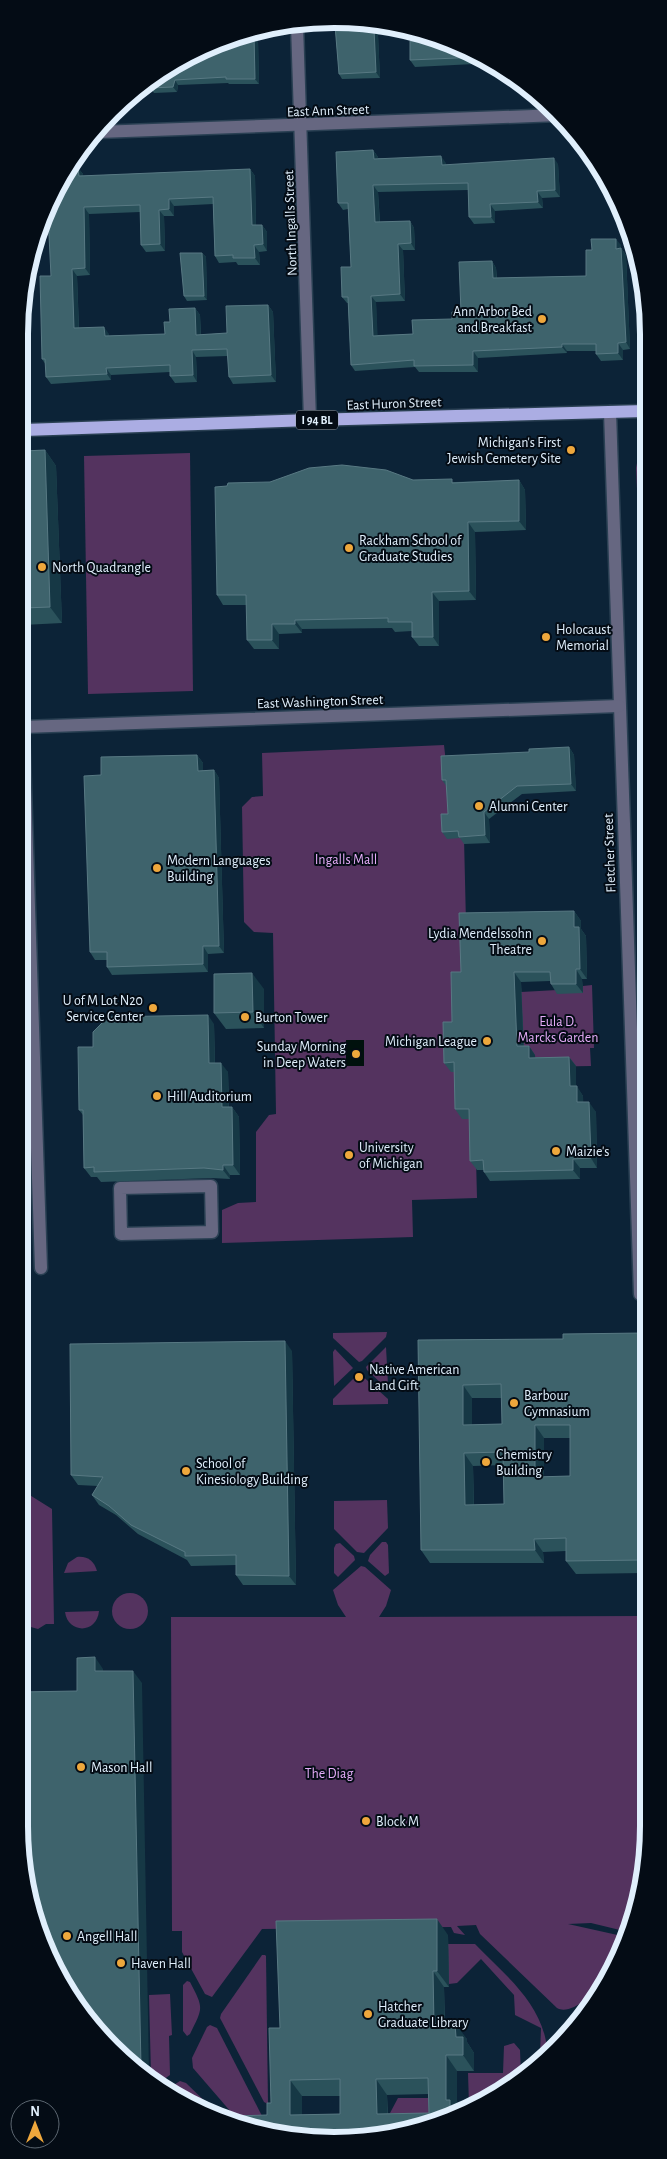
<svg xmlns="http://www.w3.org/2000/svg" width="667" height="2159" font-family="'Alegreya Sans',sans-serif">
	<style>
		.green { fill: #54335f }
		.water { fill: #00110d }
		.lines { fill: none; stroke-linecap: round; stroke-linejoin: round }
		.minor-casing { stroke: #2a4053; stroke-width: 15 }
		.major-casing { stroke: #2a4053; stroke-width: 15 }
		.minor { stroke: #666781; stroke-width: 12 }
		.major { stroke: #abade3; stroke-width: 12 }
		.wall { fill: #2b525b; fill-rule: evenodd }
		.shaded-wall { fill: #163845 }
		.building { fill: #3e636c; stroke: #587983; fill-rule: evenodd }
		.poi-dot { fill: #eea73c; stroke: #040c15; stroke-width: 2 }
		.labels { text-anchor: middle; stroke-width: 4; stroke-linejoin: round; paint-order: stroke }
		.shield { fill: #040c15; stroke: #9eabb7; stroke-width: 1 }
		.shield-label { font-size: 12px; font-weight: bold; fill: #e0effc }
		.street-label { font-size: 14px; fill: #e0effc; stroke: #040c15 }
		.poi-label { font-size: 14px; fill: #e0effc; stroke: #040c15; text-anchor: start }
		.park-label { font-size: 14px; fill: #e5acf8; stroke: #040c15 }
		.rim { fill: none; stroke: #e0effc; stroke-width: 6 }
	</style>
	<rect width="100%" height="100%" fill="#0c2337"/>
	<g class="green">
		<path d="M645,450V661L636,468L638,458Z"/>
		<path d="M190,453L193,691L88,694L84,456Z"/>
		<path d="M444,745L446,763L464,838L466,923L458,1031L450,1032L451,1072H461L475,1118L477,1198L412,1200L413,1237L222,1243V1210L238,1203L256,1202V1132L269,1115L276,1114L273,933L254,932L244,922L242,807L252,797L263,796L262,753Z"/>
		<path d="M592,985L594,1048H590L591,1066L536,1067L524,1056L521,992L557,990L583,993V986Z"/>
		<path d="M387,1332L386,1337L362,1361L359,1362L333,1338V1333Z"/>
		<path d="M386,1347L388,1384L384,1386L367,1370L366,1367Z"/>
		<path d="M335,1349L353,1368L334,1386L333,1352Z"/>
		<path d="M359,1373L388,1399V1404L333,1405V1399Z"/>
		<path d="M20,1489L52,1509L54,1624H46L38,1629L20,1624Z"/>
		<path d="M387,1500L388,1528L364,1553L357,1552L334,1529V1501Z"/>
		<path d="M382,1542H386L388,1545L389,1573L385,1576L368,1561L370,1555Z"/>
		<path d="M340,1543L354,1556L355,1560L338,1577L334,1573V1548L336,1544Z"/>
		<path d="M77,1557C88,1556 94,1561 97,1571L64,1573L68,1563Z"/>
		<path d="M361,1566L365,1567L391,1590L386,1606L379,1617L643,1616L642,1887L624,1931L591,1923L568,1924L622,1936C616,1949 610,1973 602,1984C594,1994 570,2016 557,2008L480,1934L476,1925L457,1926L465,1935L454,1933L451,1927L262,1929L212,1997L205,1994L182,1952V1931H172L171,1617H346L338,1605L333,1590Z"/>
		<circle cx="130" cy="1611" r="18"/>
		<path d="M99,1611C97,1634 68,1634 65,1612Z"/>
		<path d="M448,1944H475C505,1975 542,2003 547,2048L540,2055L541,2028L515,2015L514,1995L481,1959L457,1983L449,1984Z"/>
		<path d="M262,1955H265L266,1956L268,2104L264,2102L220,2018L221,2014Z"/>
		<path d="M187,1981L190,1982C204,2009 203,2007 190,2034L187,2036L183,2031V1985Z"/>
		<path d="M170,1994L172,2035L169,2036L170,2075L160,2082L151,2075L149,1995Z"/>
		<path d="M210,2025L217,2028L262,2116L237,2119L193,2068L192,2058L207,2027Z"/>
		<path d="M514,2043L520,2050L521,2075L509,2087L469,2105L468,2073H503L504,2046Z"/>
		<path d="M180,2081L186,2083L219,2115L194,2108L169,2088Z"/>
		<path d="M398,2098H434L435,2113H390Z"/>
	</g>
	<rect class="water" x="346" y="1040" width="18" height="26"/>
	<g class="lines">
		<defs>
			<g id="minor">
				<path d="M297,25L310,420"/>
				<path d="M98,132L559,115"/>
				<path d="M610,412L640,1294L643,1293"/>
				<path d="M23,727L619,706"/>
				<path d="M23,727L41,1268"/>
				<path d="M211,1186L212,1232L121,1234L120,1188Z"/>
			</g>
			<path id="major" d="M24,430L310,420L645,411"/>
		</defs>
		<use href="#minor" class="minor-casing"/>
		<use href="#major" class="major-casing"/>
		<use href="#minor" class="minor"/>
		<use href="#major" class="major"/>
	</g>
	<g class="wall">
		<path d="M335,25H381V34L378,35L380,78L342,79L339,74Z"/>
		<path d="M254,32V35L258,40L259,84H229L228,83L178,85L177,92L154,93L151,89H141L159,72Z"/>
		<path d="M435,40L491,61L494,63L415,67L410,60Z"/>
		<path d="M373,150L378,157V158L446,163V165L558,164L560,197L542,198L543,208L495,211V223L474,224L469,217L468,190L378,192L380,222L410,221L414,228L415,250H403L405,301L376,302L377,335L413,334L452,319L461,312L492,261L496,268L497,278L586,276L621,245V248L626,255L630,349L623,350V360L601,361L596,354V351H567V353L478,358V372H419L415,367L355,371L351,365L348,303H347L342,297L351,267L348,209L343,210L338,203Z"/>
		<path d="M78,168L83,174V176L250,169L255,176L256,225H262L267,232V251L259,252L260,265H238L236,262L219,263L215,256L213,204L174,206V216H164L165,251L146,252L141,245L140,212L89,214L90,275L77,276L79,328L109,334V336L165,334L170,322L195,308L200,315L201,335L227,333L268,305L273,312L276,382L233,384L229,377L228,356L196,357L197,382L175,383L170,376V372L111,375V380L51,384L46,377V365L42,359L51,276Z"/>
		<path d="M610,195H616L618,202H615Z"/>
		<path d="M202,253L206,257L207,300L187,301L184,296Z"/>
		<path d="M45,450L56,466L62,623L23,625L24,451Z"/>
		<path d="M413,480L455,482L519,480L525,490L526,530L475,532L476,600L439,601V646H419L412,637V631L395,632L392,628L302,629V633L279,634V649H254L247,640V605H223L217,595Z"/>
		<path d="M569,747L574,755L576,791L522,794L489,819L490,843L464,844L460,838L447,839L442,832L448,814L447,787L442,780L529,752Z"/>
		<path d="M197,755L203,763V771L214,770L219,778L224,953L208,954V972L112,975L107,967V960H95L90,952L101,775Z"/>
		<path d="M574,911L581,921V929L586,936L587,979H582L583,993L557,994L551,984L550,981L521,982L524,1046H529L535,1055V1057H569L576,1066V1086L583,1096V1102L596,1112L597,1168H580V1179L490,1181L484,1172V1170H477L470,1161L469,1119H462L455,1109V1072H451L444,1063L461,972Z"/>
		<path d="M264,989V1028L226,1029L214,1013Z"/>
		<path d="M214,1024L215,1063L228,1072L229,1107H232L239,1117L240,1175H230V1179L211,1178L101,1182L97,1177H91L84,1168L83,1115L79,1110L93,1047Z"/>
		<path d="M643,1333V1573L576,1574L566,1561V1551L543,1552L544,1563H430L421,1550L418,1340L563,1339ZM472,1398H502V1424L472,1425ZM544,1438H570V1476L544,1477ZM503,1465L504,1504L474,1505L473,1466Z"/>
		<path d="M292,1351L296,1585H243L236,1575V1565L191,1566L187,1560L138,1534L116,1515L99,1505L92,1495L98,1486L78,1485L71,1475Z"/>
		<path d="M448,1935L449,1987H444L445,2023L467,2039V2042L474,2053V2071H457V2110L415,2130L267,2115L271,2103L280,2028ZM428,2094L429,2113L388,2114L387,2095ZM302,2096H340V2114L302,2115Z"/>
	</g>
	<g class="shaded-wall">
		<path d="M377,25H381V34L377,29Z"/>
		<path d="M374,29L378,35L380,78L376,72Z"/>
		<path d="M254,35L258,40L259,84L255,79Z"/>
		<path d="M175,80L178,85L177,92L173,87Z"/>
		<path d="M373,150L378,157V165L374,159Z"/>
		<path d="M441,156L446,163V172L442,165Z"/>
		<path d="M554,158L558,164L560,197L555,190Z"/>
		<path d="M78,168L83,174L84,183L79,176Z"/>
		<path d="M250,169L255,176L256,232L252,225Z"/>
		<path d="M373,185L378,192L380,229L375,222Z"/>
		<path d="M537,191L542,198L543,208L538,202Z"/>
		<path d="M169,199L174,206V216L169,209Z"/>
		<path d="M490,204L495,211V223L491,217Z"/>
		<path d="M84,207L89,214L90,275L85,268Z"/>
		<path d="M159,210L164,216L165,251L160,244Z"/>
		<path d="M410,221L414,228L415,250L411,243Z"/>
		<path d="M262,225L267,232V251L263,244Z"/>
		<path d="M616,239L621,245V255L616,249Z"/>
		<path d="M398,244L403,250L405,301L400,294Z"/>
		<path d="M254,245L259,252L260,265L255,258Z"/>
		<path d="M621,248L626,255L630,349L626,342Z"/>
		<path d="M202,253L206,257L207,300L204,296Z"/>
		<path d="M492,261L496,268L497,285L493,278Z"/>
		<path d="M72,269L77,276L79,335L74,328Z"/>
		<path d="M371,296L376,302L378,342L373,336Z"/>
		<path d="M268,305L273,312L276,382L271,375Z"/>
		<path d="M195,308L200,315L201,342L196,335Z"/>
		<path d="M104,327L109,334V343L105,336Z"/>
		<path d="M618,343L623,350V360L618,353Z"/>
		<path d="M562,344L567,351V353L562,347Z"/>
		<path d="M192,350L196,357L197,382L193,375Z"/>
		<path d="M473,351L478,358V372L473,365Z"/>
		<path d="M106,368L111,375V380L107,374Z"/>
		<path d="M45,450L56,466L62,623L50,607Z"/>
		<path d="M519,480L525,490L526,530L519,521Z"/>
		<path d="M468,522L475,532L476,600L469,591Z"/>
		<path d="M432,592L439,601V646L433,637Z"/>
		<path d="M295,620L302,629V633L295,624Z"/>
		<path d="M272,624L279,634V649L272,640Z"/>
		<path d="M569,747L574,755L576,791L571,784Z"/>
		<path d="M197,755L203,763V778L198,771Z"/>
		<path d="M214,770L219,778L224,953L219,946Z"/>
		<path d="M484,812L489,819L490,843L485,835Z"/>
		<path d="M574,911L581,921V929L586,936L587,979L580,969L574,927Z"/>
		<path d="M203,946L208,954V972L203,964Z"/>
		<path d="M576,969L582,979L583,993L576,984Z"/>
		<path d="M514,972L521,982L524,1056L517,1046Z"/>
		<path d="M252,973L264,989V1028L253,1012Z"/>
		<path d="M208,1015L214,1024L215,1072L209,1063Z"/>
		<path d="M529,1046L535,1055L536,1067L529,1058Z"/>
		<path d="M569,1057L576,1066V1096L570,1086Z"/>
		<path d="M221,1063L228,1072L229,1117L222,1107Z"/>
		<path d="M577,1086L583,1096L584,1112L577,1102Z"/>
		<path d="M589,1102L596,1112L597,1168L591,1158Z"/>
		<path d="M232,1107L239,1117L240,1175L233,1165Z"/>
		<path d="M573,1159L580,1168V1179L573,1170Z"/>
		<path d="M223,1165L230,1175V1179L223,1170Z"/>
		<path d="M285,1341L292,1351L296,1585L289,1576Z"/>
		<path d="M463,1385L472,1398V1438L463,1425Z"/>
		<path d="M535,1425L544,1438V1490L535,1477Z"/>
		<path d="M464,1453L473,1466L474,1518L465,1505Z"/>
		<path d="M534,1539L543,1552L544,1563L535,1550Z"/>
		<path d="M95,1657L103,1669L104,1683L95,1671Z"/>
		<path d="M133,1671L142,1683L149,2073L141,2067Z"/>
		<path d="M437,1919L448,1935L449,1987L437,1971Z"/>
		<path d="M433,1971L444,1987L445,2040L434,2024Z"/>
		<path d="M455,2023L467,2039V2042L474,2053V2071L463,2055L456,2037Z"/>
		<path d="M446,2055L457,2071V2110L451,2113L446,2100Z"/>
		<path d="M376,2079L387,2095L388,2130L377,2114Z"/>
		<path d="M290,2080L302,2096V2131L290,2115Z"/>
	</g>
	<g class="building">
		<path d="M335,25H377V29H374L376,72L339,74Z"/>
		<path d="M250,34V35H254L255,79H226V77L175,80L173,87L150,88V84H147L159,72Z"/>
		<path d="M435,40L480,57L410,60V41Z"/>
		<path d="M373,150L374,159L441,156L442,165L554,158L555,190L537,191L538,202L490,204L491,217H469L468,183L373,185L375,222L410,221L411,243L398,244L400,294L371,296L373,336L413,334L412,320L452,319V312H461L459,262L492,261L493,278L586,276V250H592L591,239H616V249L621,248L626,342L618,343V353L596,354V344H562V347L473,351V365L414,366V360L351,365L348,297H342L341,267H351L348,203H338L336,152Z"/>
		<path d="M68,168H78L79,176L250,169L252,225H262L263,244L254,245L255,258H233V255L215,256L213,197L169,199V209L159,210L160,244L141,245L140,205L84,207L85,268L72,269L74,328L104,327L105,336L165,334L164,322H170L169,309L195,308L196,335L227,333L226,306L268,305L271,375L229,377L227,349L192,350L193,375L170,376V365L106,368L107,374L46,377L45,359H42L40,276H51L48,215Z"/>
		<path d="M610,186L616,195H610Z"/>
		<path d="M180,253H202L204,296H184Z"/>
		<path d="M45,450L50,607L24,608V451Z"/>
		<path d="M342,465L386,470L413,480L452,479V483L519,480V521L468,522L469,591L432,592L433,637H412V622H388V618L295,620V624H272V640H247L246,595H217L215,487L227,486L228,483L270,482L309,468Z"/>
		<path d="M569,747L571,784L517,786L484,812L485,835L459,837L458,831L442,832L441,814H448L446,780H442L441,756L529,752V749Z"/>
		<path d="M197,755L198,771L214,770L219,946H203V964L107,967V952H90L84,776L101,775V757Z"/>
		<path d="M574,911V927H579L580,969H576V984H551L550,972H514L517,1046H529V1058L569,1057L570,1086H577V1102H589L591,1158L573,1159V1170L484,1172L483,1160L470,1161L469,1109H455L454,1062L444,1063L443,1022H452L451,972H461L459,913Z"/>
		<path d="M252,973L253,1012L214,1013V974Z"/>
		<path d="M208,1015L209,1063H221L222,1107H232L233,1165H223V1170L204,1168L94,1172V1167L84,1168L83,1110H79L78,1047H93V1032L108,1017Z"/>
		<path d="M643,1333V1560L566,1561V1538L534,1539L535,1550H421L418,1340L563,1339V1334ZM501,1384L502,1424L463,1425V1385ZM535,1425H570V1476L535,1477ZM503,1452L504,1504L465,1505L464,1453Z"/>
		<path d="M285,1341L289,1576L236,1575V1555L185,1556V1552L131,1525L109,1506L92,1495L103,1477L71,1475L70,1344Z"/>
		<path d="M95,1657V1671H133L141,2067L97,2033L43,1946L19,1826V1692L77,1691V1658Z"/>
		<path d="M437,1919V1971H433L434,2024L455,2023L456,2037H463V2055H446V2100H450V2113H452L415,2130L293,2138L236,2120V2116L267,2115V2103H271L269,2028H280L276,1921ZM428,2078L429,2113L377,2114L376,2079ZM340,2079V2114L290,2115V2080Z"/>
	</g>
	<g class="poi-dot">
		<circle cx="542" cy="319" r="5"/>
		<circle cx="571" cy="450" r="5"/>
		<circle cx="349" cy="548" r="5"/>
		<circle cx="42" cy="567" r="5"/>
		<circle cx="546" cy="637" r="5"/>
		<circle cx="479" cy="806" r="5"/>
		<circle cx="157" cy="868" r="5"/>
		<circle cx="542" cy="941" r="5"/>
		<circle cx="153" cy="1008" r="5"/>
		<circle cx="245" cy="1017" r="5"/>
		<circle cx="487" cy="1041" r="5"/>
		<circle cx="356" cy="1054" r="5"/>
		<circle cx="157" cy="1096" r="5"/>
		<circle cx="556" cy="1151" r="5"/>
		<circle cx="349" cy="1155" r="5"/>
		<circle cx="359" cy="1377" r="5"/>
		<circle cx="514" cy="1403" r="5"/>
		<circle cx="486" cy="1462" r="5"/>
		<circle cx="186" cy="1471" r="5"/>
		<circle cx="81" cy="1767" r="5"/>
		<circle cx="366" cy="1821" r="5"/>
		<circle cx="67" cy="1936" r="5"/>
		<circle cx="121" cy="1963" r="5"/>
		<circle cx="368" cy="2014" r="5"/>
	</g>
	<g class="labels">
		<rect class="shield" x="296" y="410.5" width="42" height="19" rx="4"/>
		<g class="shield-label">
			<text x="317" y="424">I 94 BL</text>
		</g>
		<g class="street-label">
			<text transform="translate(328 110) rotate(-2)" y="5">East Ann Street</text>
			<text transform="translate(290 223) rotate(-92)" y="5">North Ingalls Street</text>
			<text transform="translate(394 403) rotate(-2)" y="5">East Huron Street</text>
			<text transform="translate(320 701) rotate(-2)" y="5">East Washington Street</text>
			<text transform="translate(609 853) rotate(-92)" y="5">Fletcher Street</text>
		</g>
		<g class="poi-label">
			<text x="532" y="316" text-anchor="end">Ann Arbor Bed<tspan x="532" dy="16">and Breakfast</tspan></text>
			<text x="561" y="447" text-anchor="end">Michigan's First<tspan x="561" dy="16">Jewish Cemetery Site</tspan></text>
			<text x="359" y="545">Rackham School of<tspan x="359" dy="16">Graduate Studies</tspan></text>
			<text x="52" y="572">North Quadrangle</text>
			<text x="556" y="634">Holocaust<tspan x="556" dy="16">Memorial</tspan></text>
			<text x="489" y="811">Alumni Center</text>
			<text x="167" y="865">Modern Languages<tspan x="167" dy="16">Building</tspan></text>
			<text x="532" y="938" text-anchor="end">Lydia Mendelssohn<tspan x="532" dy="16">Theatre</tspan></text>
			<text x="143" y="1005" text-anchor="end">U of M Lot N20<tspan x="143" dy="16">Service Center</tspan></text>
			<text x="255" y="1022">Burton Tower</text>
			<text x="477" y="1046" text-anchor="end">Michigan League</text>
			<text x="346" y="1051" text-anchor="end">Sunday Morning<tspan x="346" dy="16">in Deep Waters</tspan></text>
			<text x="167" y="1101">Hill Auditorium</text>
			<text x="359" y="1152">University<tspan x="359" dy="16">of Michigan</tspan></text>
			<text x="566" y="1156">Maizie's</text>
			<text x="369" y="1374">Native American<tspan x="369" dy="16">Land Gift</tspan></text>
			<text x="524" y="1400">Barbour<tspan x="524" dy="16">Gymnasium</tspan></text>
			<text x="496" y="1459">Chemistry<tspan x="496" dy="16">Building</tspan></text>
			<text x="196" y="1468">School of<tspan x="196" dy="16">Kinesiology Building</tspan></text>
			<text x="91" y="1772">Mason Hall</text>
			<text x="376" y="1826">Block M</text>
			<text x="77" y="1941">Angell Hall</text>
			<text x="131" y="1968">Haven Hall</text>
			<text x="378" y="2011">Hatcher<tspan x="378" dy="16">Graduate Library</tspan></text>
		</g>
		<g class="park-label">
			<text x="346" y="864">Ingalls Mall</text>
			<text x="558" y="1026">Eula D.<tspan x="558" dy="16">Marcks Garden</tspan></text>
			<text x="329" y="1778">The Diag</text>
		</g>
	</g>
	<path d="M0 0H667V2159H0ZM334 28H334A306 306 0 0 1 640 334V1826A306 306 0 0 1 334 2132H334A306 306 0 0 1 28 1826V334A306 306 0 0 1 334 28Z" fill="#040c15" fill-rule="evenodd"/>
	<path class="rim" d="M334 28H334A306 306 0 0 1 640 334V1826A306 306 0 0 1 334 2132H334A306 306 0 0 1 28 1826V334A306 306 0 0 1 334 28Z"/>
	<g transform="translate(35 2124)"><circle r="24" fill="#040c15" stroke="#5c6771"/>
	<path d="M0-4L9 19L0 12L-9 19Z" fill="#eea73c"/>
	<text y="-8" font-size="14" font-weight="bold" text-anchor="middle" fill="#e0effc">N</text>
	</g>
</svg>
